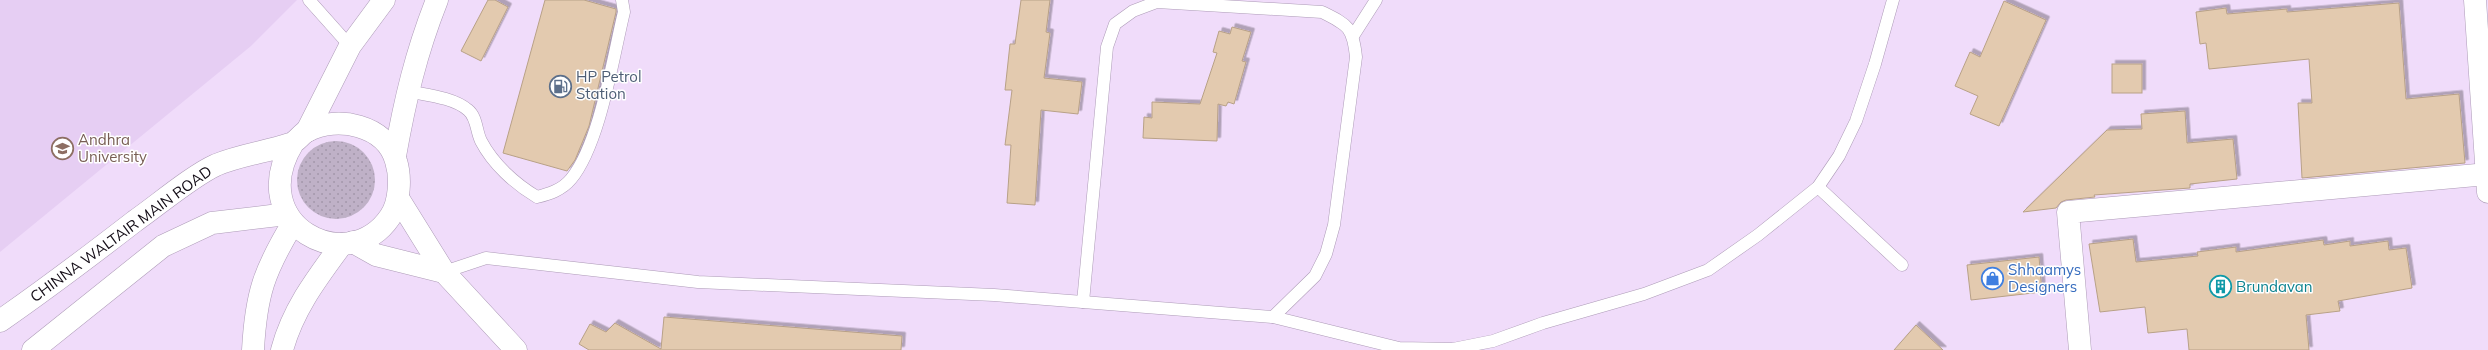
<svg xmlns="http://www.w3.org/2000/svg" width="2488" height="350" font-family="Mulish,sans-serif">
	<style>
		.built { fill: #e6cef3 }
		.grass { fill: url(#grass-dots) }
		.building { fill: #e3caaf; stroke: #b8a187; filter: url(#shadow) }
		.lines { fill: none; stroke-linecap: round; stroke-linejoin: round }
		.service-casing { stroke: #ad9bb7; stroke-width: 13 }
		.minor-casing { stroke: #ad9bb7; stroke-width: 23 }
		.tertiary-casing { stroke: #ad9bb7; stroke-width: 23 }
		.service { stroke: #fff; stroke-width: 12 }
		.minor { stroke: #fff; stroke-width: 22 }
		.tertiary { stroke: #fff; stroke-width: 22 }
		.labels { text-anchor: middle; stroke-width: 3; stroke-linejoin: round; paint-order: stroke }
		.service-label { font-size: 15px; fill: #4e5e75; stroke: #fff; text-anchor: start }
		.education-label { font-size: 15px; fill: #785e54; stroke: #fff; text-anchor: start }
		.street-label { font-size: 15px; fill: #120b15; stroke: #fff }
		.shop-label { font-size: 15px; fill: #366cbe; stroke: #fff; text-anchor: start }
		.culture-label { font-size: 15px; fill: #0d838f; stroke: #fff; text-anchor: start }
	</style>
	<defs>
		<pattern id="grass-dots" width="8" height="8" patternUnits="userSpaceOnUse"><rect width="8" height="8" fill="#bfb1c7"/><path d="M2 2h.1M6 6h.1" fill="none" stroke="#a397aa" stroke-width="1.8" stroke-linecap="round"/></pattern>
		<filter id="shadow"><feDropShadow dx="3.5" dy="-3.5" stdDeviation="0" flood-color="#0004"/></filter>
	</defs>
	<rect width="100%" height="100%" fill="#f0dcfa"/>
	<path class="built" d="M0,0H297L251,46L0,252Z"/>
	<circle class="grass" cx="336" cy="180" r="39"/>
	<g class="building">
		<path d="M488,0H495L508,7L481,61L461,51Z"/>
		<path d="M545,0H584L616,9V12L589,126L575,160L567,171L503,153Z"/>
		<path d="M1021,0H1050L1046,32L1050,33L1044,78L1082,82L1078,114L1041,110L1035,205L1007,203L1011,145H1005L1012,90H1005L1010,44H1015Z"/>
		<path d="M2004,1L2046,20L1999,126L1970,114L1978,96L1955,86L1970,52L1980,57Z"/>
		<path d="M2399,3L2406,99L2459,94L2465,163L2302,178L2298,103H2312L2309,59L2209,69L2206,43L2200,44L2196,12L2226,8L2227,14L2287,9V12Z"/>
		<path d="M1232,27L1251,32L1242,61L1246,62L1234,104L1228,102L1226,106L1218,104L1217,141L1143,138L1144,117L1152,118V102L1200,104L1217,53L1213,52L1219,31L1230,34Z"/>
		<rect x="2112" y="64" width="30" height="29"/>
		<path d="M2185,111L2187,143L2233,139L2237,179L2190,184V188L2094,195L2095,197L2066,200L2061,202L2056,208L2023,212L2107,130L2142,129L2141,114Z"/>
		<path d="M2133,239L2136,262L2198,256L2197,252L2236,247V252L2323,240L2324,245L2350,241V246L2388,241L2389,250L2406,248L2412,288L2338,301L2340,311L2306,315L2309,350H2189L2187,329L2148,333L2145,307L2100,312L2089,244Z"/>
		<path d="M2039,257L2042,292L1971,300L1967,265Z"/>
		<path d="M664,317L902,336L901,350H589L579,344L590,324L606,332L615,323L661,349Z"/>
		<path d="M1916,325L1943,350H1894Z"/>
	</g>
	<g class="lines">
		<defs>
			<g id="service">
				<path d="M309,0L350,46"/>
				<path d="M1353,36L1376,0"/>
				<path d="M407,91C425,95 453,97 468,110C477,117 476,131 481,141C493,164 515,184 537,197C549,194 562,190 571,179C600,144 613,57 624,12L622,0"/>
				<path d="M1818,187L1902,265"/>
				<path d="M444,272L486,258L698,282L994,295L1083,302L1273,317L1399,348L1453,349L1493,341L1543,323L1644,294L1708,270L1758,235L1818,187L1839,156L1856,121L1875,64L1893,0"/>
				<path d="M1083,302L1107,47L1115,24L1133,11L1157,2L1322,12C1348,25 1353,27 1356,57L1334,225L1326,254L1315,276L1273,317"/>
			</g>
			<g id="minor">
				<path d="M2475,0L2488,192"/>
				<path d="M2080,350L2068,212L2488,174"/>
			</g>
			<g id="tertiary">
				<path d="M307,131L350,46L384,0"/>
				<path d="M395,156C405,100 416,53 437,0"/>
				<path d="M398,198L444,272L516,350"/>
				<path d="M353,242L376,255L444,272"/>
				<path d="M0,321C46,289 91,255 135,221C158,205 192,176 216,165C240,155 266,152 290,144C297,142 301,134 307,131C337,115 386,125 396,161C401,177 400,203 390,217C348,279 243,225 293,143"/>
				<path d="M33,350L163,246L212,223L287,214"/>
				<path d="M253,350C256,294 264,271 293,223"/>
				<path d="M282,350C293,309 317,278 342,244"/>
			</g>
		</defs>
		<use href="#service" class="service-casing"/>
		<use href="#minor" class="minor-casing"/>
		<use href="#tertiary" class="tertiary-casing"/>
		<use href="#service" class="service"/>
		<use href="#minor" class="minor"/>
		<use href="#tertiary" class="tertiary"/>
	</g>
	<defs>
		<symbol id="fuel-ring" viewBox="-11 -11 22 22"><circle r="9.5" fill="#fff" stroke="#5c6f8a" stroke-width="1.5"/><path d="M-5.5-6h7V0h2V4h1.3V-2.5L3-4.5l.8-.8L6-3V5H2.5V1h-1V6h-7ZM-4.2-4.7v3.2H.2V-4.7Z" fill="#5c6f8a"/></symbol>
		<symbol id="university-ring" viewBox="-11 -11 22 22"><circle r="9.5" fill="#fff" stroke="#8d6e63" stroke-width="1.5"/><path d="M0-5L7-2L0 1L-7-2ZM-4 1L0 2.5L4 1V4Q0 6-4 4Z" fill="#8d6e63"/></symbol>
		<symbol id="shop-ring" viewBox="-11 -11 22 22"><circle r="9.5" fill="#fff" stroke="#3f7fe0" stroke-width="1.5"/><path d="M-5-2.5h2.3a2.7 3.5 0 0 1 5.4 0H5L5.5 6h-11ZM-1.5-2.5h3a1.5 2.3 0 0 0-3 0Z" fill="#3f7fe0"/></symbol>
		<symbol id="building-ring" viewBox="-11 -11 22 22"><circle r="9.5" fill="#fff" stroke="#0f9aa8" stroke-width="1.5"/><path d="M-4-6H4V6H1V3H-1V6H-4ZM-2.5-4.3h1.7v1.8h-1.7ZM.8-4.3h1.7v1.8H.8ZM-2.5-1h1.7V.8h-1.7ZM.8-1h1.7V.8H.8Z" fill="#0f9aa8"/></symbol>
	</defs>
	<g fill-rule="evenodd">
		<use href="#fuel-ring" x="548" y="74" width="25" height="25"/>
		<use href="#university-ring" x="50" y="136" width="25" height="25"/>
		<use href="#shop-ring" x="1980" y="266" width="25" height="25"/>
		<use href="#building-ring" x="2208" y="274" width="25" height="25"/>
	</g>
	<g class="labels">
		<g class="service-label">
			<text x="576" y="82">HP Petrol<tspan x="576" dy="17">Station</tspan></text>
		</g>
		<g class="education-label">
			<text x="78" y="145">Andhra<tspan x="78" dy="17">University</tspan></text>
		</g>
		<g class="street-label">
			<text transform="translate(121 234) rotate(-36)" y="5">CHINNA WALTAIR MAIN ROAD</text>
		</g>
		<g class="shop-label">
			<text x="2008" y="275">Shhaamys<tspan x="2008" dy="17">Designers</tspan></text>
		</g>
		<g class="culture-label">
			<text x="2236" y="292">Brundavan</text>
		</g>
	</g>
</svg>
